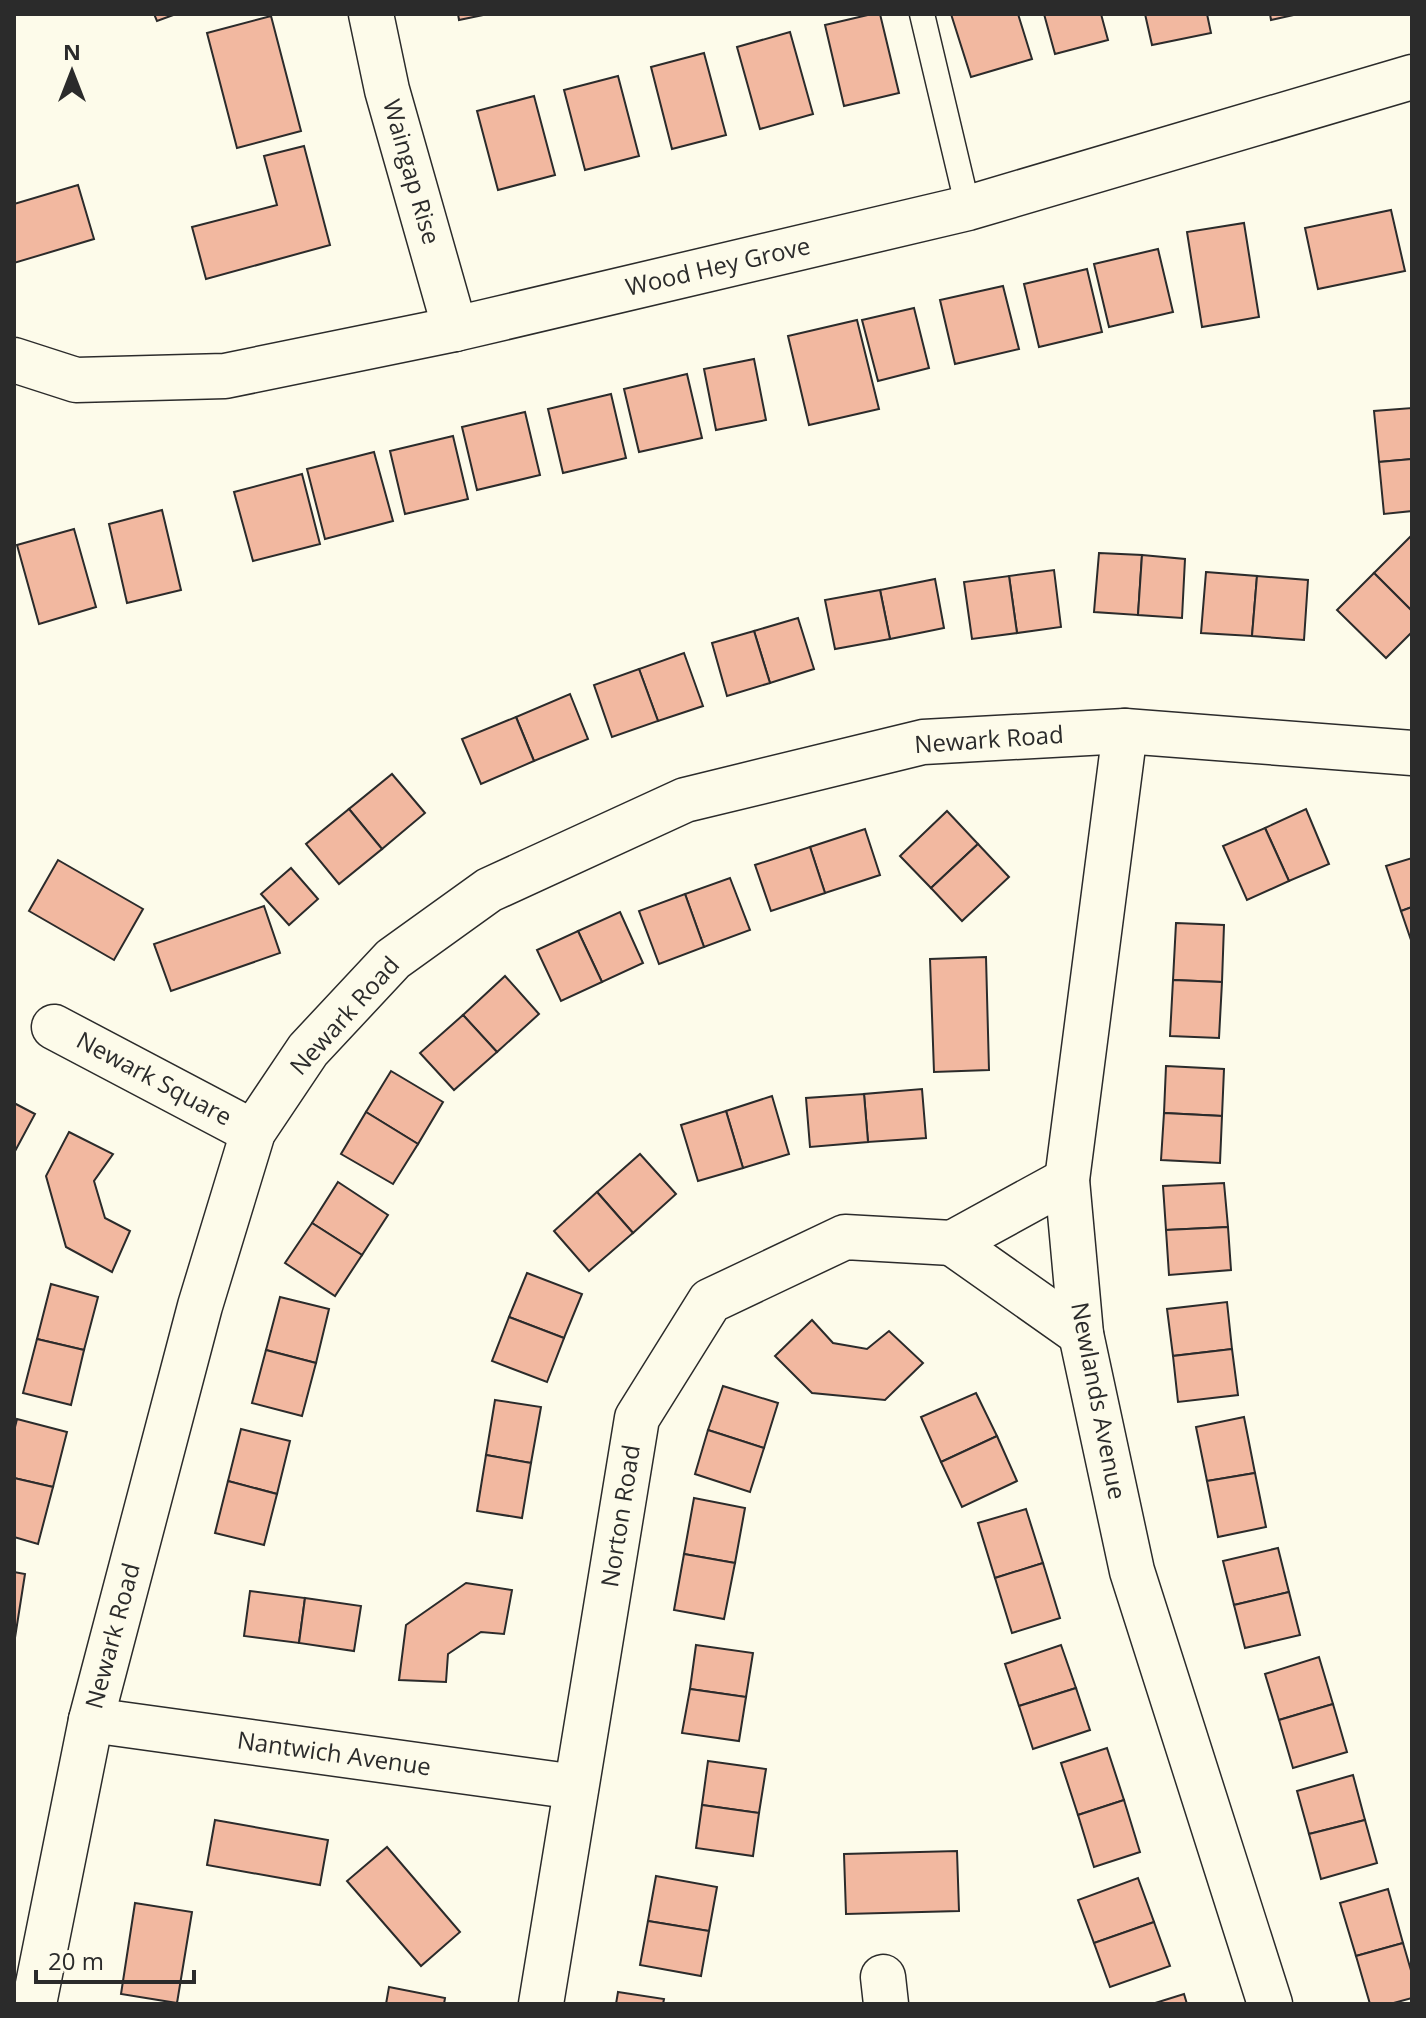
<svg xmlns="http://www.w3.org/2000/svg" width="1426" height="2018" font-family="'Open Sans',sans-serif">
	<style>
		.building { fill: #f2b8a0; stroke: #2b2b2b; stroke-width: 2 }
		.lines { fill: none; stroke-linecap: round; stroke-linejoin: round }
		.lane-casing { stroke: #2b2b2b; stroke-width: 27 }
		.street-casing { stroke: #2b2b2b; stroke-width: 47 }
		.lane { stroke: #fdfbea; stroke-width: 24 }
		.street { stroke: #fdfbea; stroke-width: 44 }
		.labels { text-anchor: middle; stroke-width: 6; stroke-linejoin: round; paint-order: stroke }
		.street-label { font-size: 24px; fill: #2b2b2b; stroke: #fdfbea }
	</style>
	<rect width="100%" height="100%" fill="#fdfbea"/>
	<g class="building">
		<path d="M154,14H176L157,21Z"/>
		<path d="M458,14H488L459,20Z"/>
		<path d="M872,14H880L899,93L844,106L825,25Z"/>
		<path d="M951,14H1018L1032,59L971,77Z"/>
		<path d="M1044,14H1101L1108,40L1055,54Z"/>
		<path d="M1145,14H1207L1211,33L1152,45Z"/>
		<path d="M1270,14H1298L1271,20Z"/>
		<path d="M271,16L301,131L237,148L207,33Z"/>
		<path d="M790,32L813,114L760,129L737,47Z"/>
		<path d="M704,53L726,135L672,149L651,67Z"/>
		<path d="M618,76L639,156L585,170L564,90Z"/>
		<path d="M534,96L555,175L498,190L477,111Z"/>
		<path d="M304,146L330,245L206,279L192,227L277,205L264,156Z"/>
		<path d="M78,185L94,239L14,263V204Z"/>
		<path d="M1391,210L1405,271L1318,289L1305,228Z"/>
		<path d="M1244,223L1259,317L1202,327L1187,232Z"/>
		<path d="M1158,249L1173,312L1109,327L1094,264Z"/>
		<path d="M1087,269L1102,332L1039,347L1024,284Z"/>
		<path d="M1003,286L1019,349L955,364L940,300Z"/>
		<path d="M914,308L929,368L878,381L862,320Z"/>
		<path d="M857,320L879,409L809,425L788,336Z"/>
		<path d="M754,359L766,420L716,430L704,369Z"/>
		<path d="M687,374L702,438L639,452L624,389Z"/>
		<path d="M611,394L626,458L563,473L548,409Z"/>
		<path d="M1412,408V459L1379,462L1374,411Z"/>
		<path d="M525,412L540,475L477,490L462,427Z"/>
		<path d="M453,436L468,499L405,514L390,451Z"/>
		<path d="M374,452L393,521L325,539L307,469Z"/>
		<path d="M1412,459V511L1384,514L1379,462Z"/>
		<path d="M302,474L320,544L253,561L234,492Z"/>
		<path d="M162,510L181,590L127,603L109,524Z"/>
		<path d="M74,529L96,607L39,624L17,545Z"/>
		<path d="M1411,536L1412,537V611L1374,573Z"/>
		<path d="M1099,553L1142,555L1138,615L1094,612Z"/>
		<path d="M1142,555L1185,559L1182,618L1138,615Z"/>
		<path d="M1054,570L1061,627L1017,633L1009,576Z"/>
		<path d="M1206,572L1257,576L1252,636L1201,633Z"/>
		<path d="M1374,573L1412,611V632L1386,658L1337,610Z"/>
		<path d="M1009,576L1017,633L972,639L964,582Z"/>
		<path d="M1257,576L1308,580L1304,640L1252,636Z"/>
		<path d="M935,579L944,628L890,639L880,590Z"/>
		<path d="M880,590L890,639L835,649L825,600Z"/>
		<path d="M798,618L814,669L770,683L754,631Z"/>
		<path d="M754,631L770,683L727,696L712,643Z"/>
		<path d="M684,653L703,706L658,721L639,669Z"/>
		<path d="M639,669L658,721L612,737L594,685Z"/>
		<path d="M570,694L588,739L534,761L516,717Z"/>
		<path d="M516,717L534,761L481,784L462,739Z"/>
		<path d="M392,774L425,813L382,849L349,809Z"/>
		<path d="M349,809L382,849L339,884L306,844Z"/>
		<path d="M1306,809L1329,864L1289,881L1265,828Z"/>
		<path d="M947,811L978,844L931,888L900,856Z"/>
		<path d="M1265,828L1289,881L1247,900L1223,846Z"/>
		<path d="M865,829L880,875L825,893L810,847Z"/>
		<path d="M978,844L1009,877L962,921L931,888Z"/>
		<path d="M810,847L825,893L771,911L755,865Z"/>
		<path d="M1412,858V907L1401,911L1386,866Z"/>
		<path d="M58,860L143,909L114,960L29,911Z"/>
		<path d="M291,868L318,899L289,925L261,894Z"/>
		<path d="M730,878L750,930L704,947L685,894Z"/>
		<path d="M685,894L704,947L659,964L639,911Z"/>
		<path d="M264,906L280,953L171,991L154,944Z"/>
		<path d="M1412,907V943L1401,911Z"/>
		<path d="M620,912L643,963L602,982L578,931Z"/>
		<path d="M1176,923L1224,925L1222,982L1173,980Z"/>
		<path d="M578,931L602,982L561,1001L537,950Z"/>
		<path d="M986,957L989,1070L934,1072L930,959Z"/>
		<path d="M505,976L539,1014L497,1052L463,1015Z"/>
		<path d="M1173,980L1222,982L1219,1038L1170,1036Z"/>
		<path d="M463,1015L497,1052L454,1090L420,1053Z"/>
		<path d="M1166,1066L1224,1069L1222,1116L1164,1113Z"/>
		<path d="M391,1071L443,1102L418,1144L366,1112Z"/>
		<path d="M922,1089L926,1138L868,1142L864,1094Z"/>
		<path d="M864,1094L868,1142L810,1147L806,1098Z"/>
		<path d="M772,1096L789,1154L743,1168L726,1111Z"/>
		<path d="M14,1103L35,1114L14,1153Z"/>
		<path d="M726,1111L743,1168L698,1181L681,1125Z"/>
		<path d="M366,1112L418,1144L393,1184L341,1154Z"/>
		<path d="M1164,1113L1222,1116L1220,1163L1161,1160Z"/>
		<path d="M69,1132L113,1154L94,1181L105,1218L130,1231L112,1272L66,1247L46,1176Z"/>
		<path d="M640,1154L676,1194L633,1233L597,1192Z"/>
		<path d="M338,1182L388,1215L362,1255L312,1223Z"/>
		<path d="M1224,1183L1228,1227L1166,1230L1163,1186Z"/>
		<path d="M597,1192L633,1233L589,1271L554,1231Z"/>
		<path d="M312,1223L362,1255L335,1296L285,1263Z"/>
		<path d="M1228,1227L1231,1270L1169,1275L1166,1230Z"/>
		<path d="M527,1273L582,1294L564,1338L509,1317Z"/>
		<path d="M51,1284L98,1297L84,1350L37,1339Z"/>
		<path d="M280,1297L329,1309L316,1363L266,1350Z"/>
		<path d="M1227,1302L1232,1349L1173,1356L1167,1309Z"/>
		<path d="M509,1317L564,1338L547,1382L492,1361Z"/>
		<path d="M812,1320L833,1343L867,1349L889,1331L923,1363L885,1400L812,1393L775,1356Z"/>
		<path d="M37,1339L84,1350L71,1405L23,1393Z"/>
		<path d="M1232,1349L1238,1395L1178,1402L1173,1356Z"/>
		<path d="M266,1350L316,1363L302,1416L252,1403Z"/>
		<path d="M723,1386L778,1403L764,1448L708,1430Z"/>
		<path d="M976,1393L997,1436L941,1462L921,1417Z"/>
		<path d="M495,1400L541,1407L531,1463L486,1455Z"/>
		<path d="M1244,1417L1255,1473L1207,1481L1196,1427Z"/>
		<path d="M17,1419L67,1432L53,1487L14,1478V1431Z"/>
		<path d="M241,1429L290,1441L277,1494L228,1481Z"/>
		<path d="M708,1430L764,1448L750,1492L695,1474Z"/>
		<path d="M997,1436L1017,1481L962,1507L941,1462Z"/>
		<path d="M486,1455L531,1463L522,1518L477,1511Z"/>
		<path d="M1255,1473L1266,1527L1218,1537L1207,1481Z"/>
		<path d="M14,1478L53,1487L38,1544L14,1537Z"/>
		<path d="M228,1481L277,1494L264,1545L215,1533Z"/>
		<path d="M694,1498L745,1508L735,1563L684,1554Z"/>
		<path d="M1026,1509L1043,1563L995,1578L978,1523Z"/>
		<path d="M1278,1548L1289,1592L1234,1605L1223,1561Z"/>
		<path d="M684,1554L735,1563L724,1619L674,1610Z"/>
		<path d="M1043,1563L1060,1618L1012,1633L995,1578Z"/>
		<path d="M14,1572L25,1574L14,1644Z"/>
		<path d="M466,1583L512,1590L504,1634L481,1632L448,1654L446,1682L399,1680L406,1625Z"/>
		<path d="M250,1591L305,1598L299,1643L244,1636Z"/>
		<path d="M1289,1592L1300,1635L1245,1648L1234,1605Z"/>
		<path d="M305,1598L361,1606L354,1651L299,1643Z"/>
		<path d="M696,1645L753,1653L746,1697L690,1689Z"/>
		<path d="M1061,1645L1076,1688L1019,1706L1005,1664Z"/>
		<path d="M1319,1657L1333,1704L1279,1720L1265,1674Z"/>
		<path d="M1076,1688L1090,1730L1033,1749L1019,1706Z"/>
		<path d="M690,1689L746,1697L739,1741L682,1733Z"/>
		<path d="M1333,1704L1347,1752L1293,1768L1279,1720Z"/>
		<path d="M1107,1748L1124,1800L1078,1815L1061,1763Z"/>
		<path d="M708,1761L766,1769L759,1813L702,1805Z"/>
		<path d="M1353,1775L1365,1820L1309,1834L1297,1791Z"/>
		<path d="M1124,1800L1140,1852L1094,1867L1078,1815Z"/>
		<path d="M702,1805L759,1813L753,1856L696,1848Z"/>
		<path d="M215,1820L328,1840L320,1885L207,1865Z"/>
		<path d="M1365,1820L1377,1863L1321,1879L1309,1834Z"/>
		<path d="M387,1847L460,1932L421,1966L347,1881Z"/>
		<path d="M957,1851L959,1911L846,1914L844,1854Z"/>
		<path d="M656,1876L717,1887L709,1931L648,1921Z"/>
		<path d="M1138,1878L1154,1922L1094,1943L1078,1900Z"/>
		<path d="M1388,1889L1403,1943L1356,1956L1340,1903Z"/>
		<path d="M135,1903L192,1912L177,2003L121,1994Z"/>
		<path d="M648,1921L709,1931L701,1976L640,1965Z"/>
		<path d="M1154,1922L1170,1966L1110,1987L1094,1943Z"/>
		<path d="M1403,1943L1412,1974V1998L1390,2004H1370L1356,1956Z"/>
		<path d="M389,1987L445,1998L444,2004H386Z"/>
		<path d="M618,1992L664,1999L663,2004H616Z"/>
		<path d="M1184,1994L1187,2004H1152Z"/>
	</g>
	<g class="lines">
		<defs>
			<path id="lane" d="M922,14L968,208"/>
			<g id="street">
				<path d="M371,14L387,90L455,329"/>
				<path d="M14,360L76,380L225,376L455,329L968,208L1412,77"/>
				<path d="M1125,731L1067,1180L1081,1334L1132,1571L1270,2004"/>
				<path d="M54,1027L253,1132"/>
				<path d="M952,1243L1081,1334"/>
				<path d="M952,1243L1067,1180"/>
				<path d="M91,1720L576,1787"/>
				<path d="M883,1977L886,2004"/>
				<path d="M34,2004L91,1720L200,1306L253,1132L308,1050L393,959L489,890L685,800L923,742L1125,731L1412,753"/>
				<path d="M541,2004L637,1418L710,1301L845,1237L952,1243"/>
			</g>
		</defs>
		<use href="#lane" class="lane-casing"/>
		<use href="#street" class="street-casing"/>
		<use href="#lane" class="lane"/>
		<use href="#street" class="street"/>
	</g>
	<g class="labels">
		<g class="street-label">
			<text transform="translate(411 172) rotate(74)" y="8">Waingap Rise</text>
			<text transform="translate(718 267) rotate(-13)" y="8">Wood Hey Grove</text>
			<text transform="translate(989 740) rotate(-4)" y="8">Newark Road</text>
			<text transform="translate(345 1016) rotate(-48)" y="8">Newark Road</text>
			<text transform="translate(154 1079) rotate(28)" y="8">Newark Square</text>
			<text transform="translate(1098 1401) rotate(79)" y="8">Newlands Avenue</text>
			<text transform="translate(621 1516) rotate(-81)" y="8">Norton Road</text>
			<text transform="translate(113 1636) rotate(-75)" y="8">Newark Road</text>
			<text transform="translate(334 1754) rotate(8)" y="8">Nantwich Avenue</text>
		</g>
	</g>
	<rect width="1426" height="2018" fill="none" stroke="#2b2b2b" stroke-width="32"/>
	<g transform="translate(72 72)" stroke="#fdfbea" stroke-width="6" paint-order="stroke">
	<path d="M0-6L14 30L0 20L-14 30Z" fill="#2b2b2b"/>
	<text y="-12" font-size="22" font-weight="bold" text-anchor="middle" fill="#2b2b2b">N</text>
	</g>
	<path d="M36 1970v12h158v-12" fill="none" stroke="#2b2b2b" stroke-width="4"/>
	<text x="48" y="1970" font-size="24" fill="#2b2b2b" stroke="#fdfbea" stroke-width="6" paint-order="stroke">20 m</text>
</svg>
